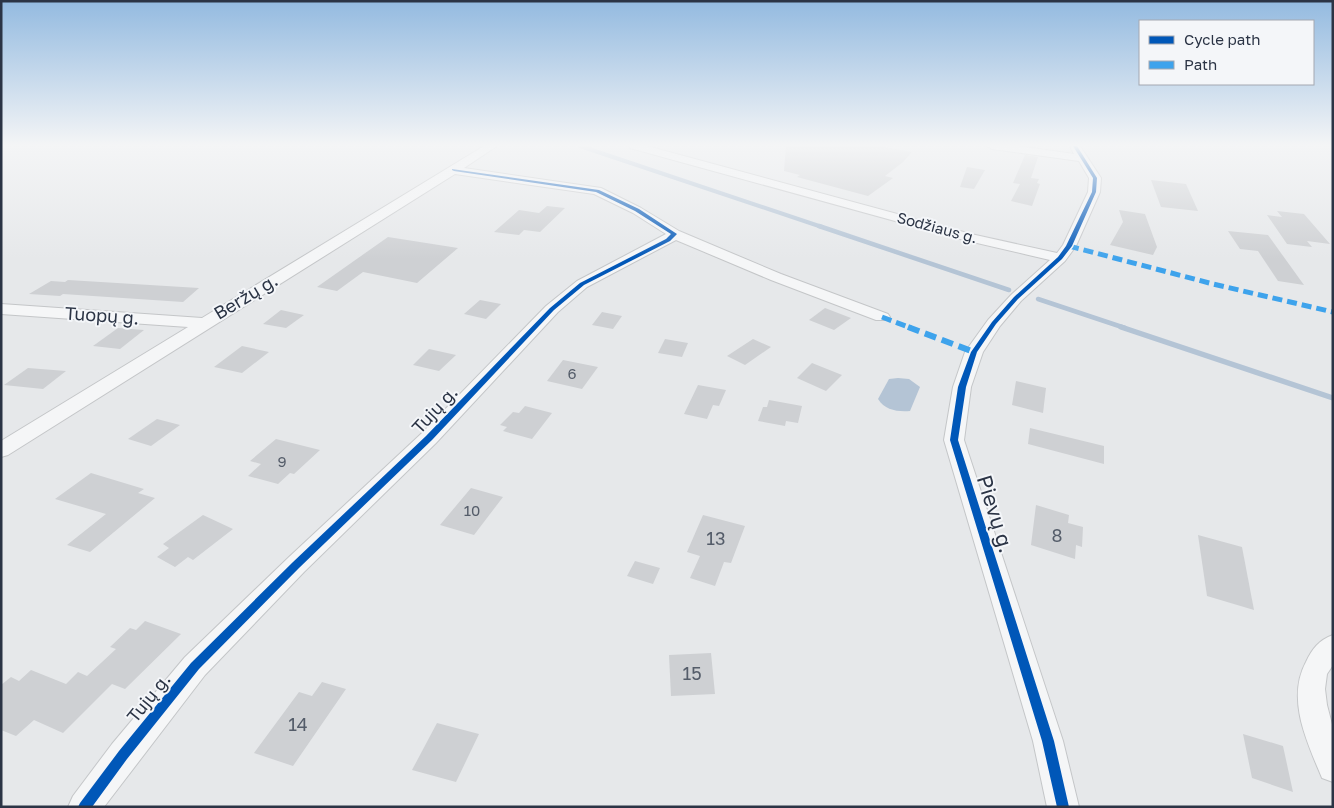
<svg xmlns="http://www.w3.org/2000/svg" width="1334" height="808" font-family="'Golos Text',sans-serif">
	<style>
		.water { fill: #b4c4d5 }
		.lines { fill: none; stroke-linecap: round; stroke-linejoin: round }
		.stream-far2 { stroke: #b4c4d5; stroke-width: 4 }
		.stream-far1 { stroke: #b4c4d5; stroke-width: 4.5 }
		.stream { stroke: #b4c4d5; stroke-width: 5.5 }
		.building { fill: #ced0d3 }
		.street-casing { stroke: #c4c6c8; stroke-width: 2 }
		.street { fill: #f5f6f7; fill-rule: evenodd }
		.quiet-far1 { stroke: #3ea3ec; stroke-width: 5; stroke-dasharray: 10 5; stroke-linecap: butt }
		.quiet { stroke: #3ea3ec; stroke-width: 6; stroke-dasharray: 12 6; stroke-linecap: butt }
		.cycleway-casing { stroke: #f4f6f9; stroke-width: 3 }
		.cycleway { fill: #0057b8; fill-rule: evenodd }
		.labels { text-anchor: middle; stroke-width: 4; stroke-linejoin: round; paint-order: stroke }
		.far-street-label { font-size: 15px; fill: #2b3445; stroke: #f4f6f9 }
		.number-label { font-size: 15px; fill: #545c69 }
		.street-label { font-size: 18px; fill: #2b3445; stroke: #f4f6f9 }
		.near-number-label { font-size: 18px; fill: #545c69 }
		.near-street-label { font-size: 21px; fill: #2b3445; stroke: #f4f6f9 }
	</style>
	<rect width="100%" height="100%" fill="#e6e8ea"/>
	<path class="water" d="M898,378L909,379L920,387L910,411C897,412 885,410 878,399L889,379Z"/>
	<g class="lines">
		<path class="stream-far2" d="M580,146L822,227"/>
		<g class="stream-far1">
			<path d="M819,226L1009,290"/>
			<path d="M1038,299L1125,328"/>
		</g>
		<path class="stream" d="M1121,327L1333,398"/>
	</g>
	<g class="building">
		<path d="M786,146H879L912,152L903,162L885,176L893,178L868,196L797,177L800,175L784,171Z"/>
		<path d="M1025,155L1038,157L1031,178L1039,179L1037,183L1040,184L1032,206L1011,201L1020,184L1013,183Z"/>
		<path d="M967,167L985,170L974,189L960,187Z"/>
		<path d="M1151,180L1186,184L1198,211L1161,207Z"/>
		<path d="M547,206L565,208L540,232L524,230L519,235L494,232L519,210L539,213Z"/>
		<path d="M1119,210L1145,214L1157,247L1153,255L1110,245L1123,222Z"/>
		<path d="M1277,211L1304,214L1330,244L1307,241L1312,247L1287,244L1267,215L1282,217Z"/>
		<path d="M1228,231L1268,235L1304,285L1278,281L1258,251L1240,249Z"/>
		<path d="M388,237L458,248L417,283L363,272L337,291L317,287Z"/>
		<path d="M68,280L199,288L183,302L63,294L60,296L29,294L51,281L65,282Z"/>
		<path d="M480,300L501,304L486,319L464,314Z"/>
		<path d="M825,308L851,318L834,330L809,320Z"/>
		<path d="M281,310L304,315L286,328L263,324Z"/>
		<path d="M602,312L622,316L613,329L592,325Z"/>
		<path d="M118,328L144,330L120,349L93,346Z"/>
		<path d="M665,339L688,343L682,357L658,353Z"/>
		<path d="M753,339L771,347L745,365L727,356Z"/>
		<path d="M242,346L269,352L242,373L214,367Z"/>
		<path d="M429,349L456,355L439,371L413,365Z"/>
		<path d="M563,360L598,367L582,389L547,381Z"/>
		<path d="M812,363L842,375L826,391L797,378Z"/>
		<path d="M28,368L66,371L43,389L4,385Z"/>
		<path d="M1016,381L1046,388L1043,413L1012,405Z"/>
		<path d="M698,385L726,390L719,406L713,405L707,419L684,414Z"/>
		<path d="M769,400L802,406L798,423L786,421L785,426L758,421L763,407H767Z"/>
		<path d="M525,406L552,413L532,439L503,431L507,427L500,425L513,412L519,413Z"/>
		<path d="M157,419L180,425L151,446L128,439Z"/>
		<path d="M1030,428L1104,446V464L1028,444Z"/>
		<path d="M276,439L320,450L294,474L290,473L278,484L248,476L261,464L250,461Z"/>
		<path d="M91,473L144,489L138,493L155,498L90,552L67,545L106,514L55,499Z"/>
		<path d="M471,488L503,497L474,535L440,525Z"/>
		<path d="M1036,505L1069,515L1068,523L1083,527L1082,547L1076,545L1075,559L1031,545Z"/>
		<path d="M203,515L233,529L193,560L188,557L175,567L157,557L169,548L163,544Z"/>
		<path d="M703,515L745,526L731,563L724,562L715,586L690,578L700,556L687,552Z"/>
		<path d="M1198,535L1242,547L1254,610L1207,596Z"/>
		<path d="M635,561L660,568L653,584L627,576Z"/>
		<path d="M145,621L181,634L125,689L112,684L63,733L34,720L16,736L1,730V685L11,677L19,681L31,670L66,684L78,672L87,676L116,649L110,647L130,628L136,630Z"/>
		<path d="M711,653L715,694L671,696L669,655Z"/>
		<path d="M322,682L346,689L293,766L254,753L299,692L312,696Z"/>
		<path d="M437,723L479,734L456,782L412,770Z"/>
		<path d="M1243,734L1283,746L1293,792L1252,778Z"/>
	</g>
	<g class="lines">
		<defs>
			<g id="street">
				<path d="M484,146H497L464,168L601,188L641,208L679,231L781,274L888,314L890,317L888,320H876L771,280L676,240L587,287L558,312L436,443L304,572L205,675L104,807H68L73,796L112,744L185,657L288,558L422,433L546,306L577,281L666,234L633,213L594,194L455,174L8,455L1,457V441L188,327L1,314V304L202,318Z"/>
				<path d="M629,146H647L971,234L1057,253L1063,245L1088,192L1089,178L1079,161L992,149L987,146H1018L1074,154L1070,146H1080L1101,178L1100,192L1076,246L1065,261L1021,301L1000,326L983,352L971,387L964,440L1063,741L1079,807H1047L1033,741L944,440L953,387L965,352L988,320L1011,295L1050,260L964,240L630,148Z"/>
				<path d="M1333,635V665L1327,674L1325,689L1327,705L1333,728V782L1322,778C1307,742 1286,699 1306,662C1312,649 1319,640 1333,635Z"/>
			</g>
		</defs>
		<use href="#street" class="street-casing"/>
		<use href="#street" class="street"/>
		<g class="quiet-far1">
			<path d="M1069,246L1213,284L1333,312"/>
			<path d="M882,317L911,328"/>
		</g>
		<path class="quiet" d="M908,327L974,352"/>
		<defs>
			<g id="cycleway">
				<path d="M1073,146H1077L1097,178L1096,192L1072,246L1062,259L1018,299L996,324L977,352L966,387L958,440L1054,741L1069,807H1057L1042,741L950,440L958,387L971,352L992,322L1014,297L1058,257L1066,246L1092,192L1093,178Z"/>
				<path d="M452,169L599,190L639,209L677,234L670,241L584,285L554,310L432,440L299,568L199,669L127,759L92,807H78L80,803L119,751L191,663L293,562L426,436L550,308L580,283L666,239L671,234L635,211L596,192L454,171L452,170Z"/>
			</g>
		</defs>
		<use href="#cycleway" class="cycleway-casing"/>
		<use href="#cycleway" class="cycleway"/>
	</g>
	<linearGradient id="sky" x2="0" y2="1"><stop stop-color="#93bae0"/><stop offset="0.56" stop-color="#f4f5f6"/><stop offset="1" stop-color="#f4f5f6" stop-opacity="0"/></linearGradient>
	<rect width="1334" height="259" fill="url(#sky)"/>
	<g class="labels">
		<g class="far-street-label">
			<text transform="translate(937 228) rotate(15)" y="5">Sodžiaus g.</text>
		</g>
		<g class="number-label">
			<text x="572" y="379">6</text>
			<text x="282" y="467">9</text>
			<text x="472" y="516">10</text>
		</g>
		<g class="street-label">
			<text transform="translate(246 297) rotate(-31)" y="6">Beržų g.</text>
			<text transform="translate(102 316) rotate(4)" y="6">Tuopų g.</text>
			<text transform="translate(435 410) rotate(-47)" y="6">Tujų g.</text>
			<text transform="translate(149 698) rotate(-51)" y="6">Tujų g.</text>
		</g>
		<g class="near-number-label">
			<text x="1057" y="542">8</text>
			<text x="716" y="545">13</text>
			<text x="692" y="680">15</text>
			<text x="298" y="731">14</text>
		</g>
		<g class="near-street-label">
			<text transform="translate(995 514) rotate(73)" y="7">Pievų g.</text>
		</g>
	</g>
	<rect width="1334" height="808" fill="none" stroke="#2b3445" stroke-width="5"/>
	<rect x="1139" y="20" width="175" height="65" fill="#f4f6f9" stroke="#a4a8b1"/>
	<rect x="1149" y="36" width="25" height="8" fill="#0057b8" stroke="#a4a8b1"/>
	<text x="1184" y="45" font-size="15" fill="#2b3445">Cycle path</text>
	<rect x="1149" y="61" width="25" height="8" fill="#3ea3ec" stroke="#a4a8b1"/>
	<text x="1184" y="70" font-size="15" fill="#2b3445">Path</text>
</svg>
